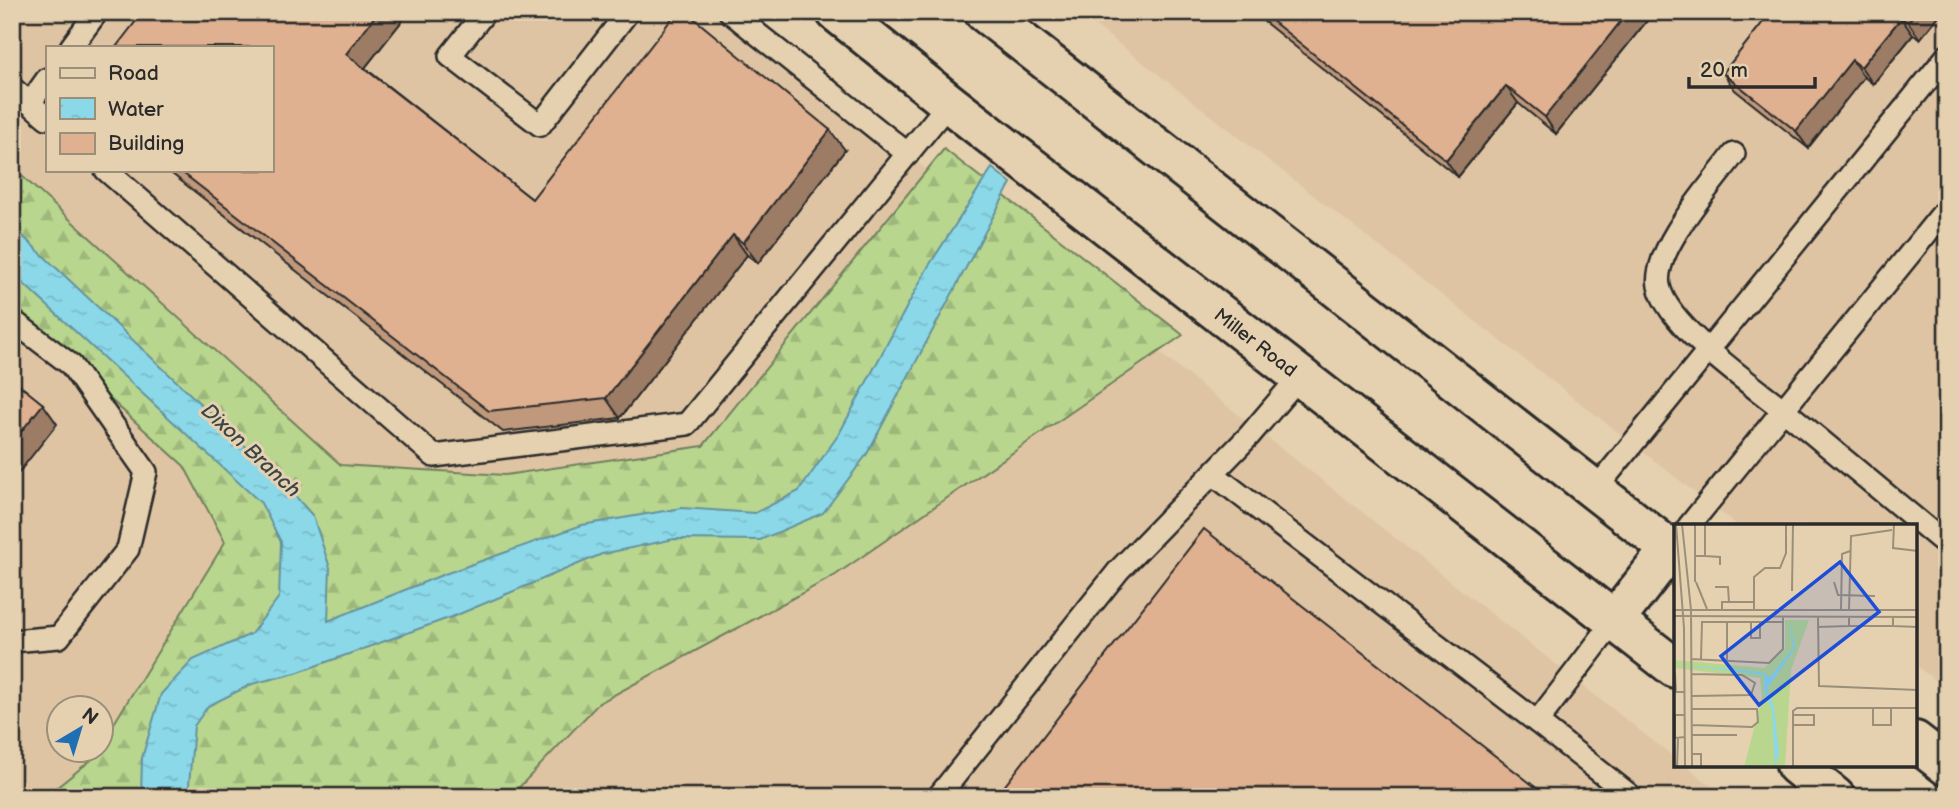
<svg xmlns="http://www.w3.org/2000/svg" width="1959" height="809" font-family="'Balsamiq Sans',sans-serif">
	<style>
		.built { fill: #dfc4a4; fill-rule: evenodd }
		.forest { fill: url(#forest-firs); stroke: #72805c; stroke-width: 2 }
		.water { fill: url(#water-ripples); stroke: #65939d; stroke-width: 2 }
		.lines { fill: none; stroke-linecap: round; stroke-linejoin: round }
		.lane-casing { stroke: #2b2b2b; stroke-width: 26 }
		.secondary-casing { stroke: #2b2b2b; stroke-width: 44 }
		.lane { stroke: #e5d1af; stroke-width: 21 }
		.secondary { stroke: #e5d1af; stroke-width: 38 }
		.wall { fill: #c0987c; stroke: #2b2b2b; stroke-width: 2 }
		.shaded-wall { fill: #9c7c65; stroke: #2b2b2b; stroke-width: 2 }
		.building { fill: #dfb190; stroke: #2b2b2b; stroke-width: 2 }
		.labels { text-anchor: middle; stroke-width: 6; stroke-linejoin: round; paint-order: stroke }
		.street-label { font-size: 19px; fill: #2b2b2b; stroke: #e5d1af }
		.water-label { font-size: 21px; font-style: italic; fill: #394548; stroke: #e5d1af }
		.inset-road { fill: none; stroke: #9b8f7a; stroke-width: 2 }
		.view { fill: #1d4ed8; fill-opacity: 0.15; stroke: #1d4ed8; stroke-width: 3.5 }
		.inset-edge { fill: none; stroke: #2b2b2b; stroke-width: 3.5 }
	</style>
	<defs>
		<pattern id="forest-firs" width="22" height="20" patternUnits="userSpaceOnUse" patternTransform="scale(1.75)"><rect width="22" height="20" fill="#b8d68e"/><path d="M5 1l3.5 6h-7zM16 11l3.5 6h-7z" fill="#9eb87b"/></pattern>
		<pattern id="water-ripples" width="26" height="14" patternUnits="userSpaceOnUse" patternTransform="scale(1.75)"><rect width="26" height="14" fill="#8bd8e9"/><path d="M2 4q2-2 4 0t4 0M15 11q2-2 4 0t4 0" fill="none" stroke="#78bac8"/></pattern>
	</defs>
	<rect width="100%" height="100%" fill="#e5d1af"/>
	<filter id="ink" filterUnits="userSpaceOnUse"><feTurbulence type="fractalNoise" baseFrequency=".0143" numOctaves="2"/><feDisplacementMap in="SourceGraphic" scale="14" xChannelSelector="R" yChannelSelector="G"/><feConvolveMatrix kernelMatrix="1 2 1 2 8 2 1 2 1" color-interpolation-filters="sRGB"/></filter>
	<g filter="url(#ink)">
		<g class="built">
			<path d="M12,12H726L1675,758V765H1685L1725,797H12ZM47,47H271V170H47ZM60,708H102V750H60Z"/>
			<path d="M1078,12H1947V689L1915,665V526L1737,525Z"/>
		</g>
		<path class="forest" d="M944,149L1183,335L834,576L599,703L510,797H45L91,760L97,750H102V743L225,542L184,466L12,310V167L341,465L505,475L703,446Z"/>
		<path class="water" d="M992,168L1011,183L867,454L823,513L760,540L674,539L602,554L457,615L296,673L252,684L208,706L194,726L188,797H141L142,758L161,694L193,660L251,634L279,597L281,542L261,503L12,273V226L280,479L313,516L330,568L328,621L442,575L582,525L682,508L755,513L799,491L839,434L928,267Z"/>
		<g class="lines">
			<defs>
				<g id="lane">
					<path d="M485,12L450,56L540,125L628,12"/>
					<path d="M730,12L908,154"/>
					<path d="M71,47L97,12"/>
					<path d="M12,88L47,118"/>
					<path d="M30,103L47,79"/>
					<path d="M1734,154C1713,183 1652,250 1659,286C1668,329 1761,391 1795,419C1845,461 1896,503 1947,545"/>
					<path d="M106,170L434,456L687,424L949,103"/>
					<path d="M12,320L71,365L146,472L128,549L59,637L12,641"/>
					<path d="M1213,474L1537,722"/>
					<path d="M1595,490L1947,56"/>
					<path d="M1689,526L1947,208"/>
					<path d="M1615,620L1537,722L1632,797"/>
					<path d="M938,797L1119,570L1249,436L1300,376"/>
				</g>
				<g id="secondary">
					<path id="s1" d="M836,12L949,103L1675,668"/>
					<path d="M984,12L1675,553"/>
					<path d="M1615,620L1670,549"/>
					<path d="M1915,741L1947,766"/>
					<path d="M1796,765L1835,797"/>
				</g>
			</defs>
			<use href="#lane" class="lane-casing"/>
			<use href="#secondary" class="secondary-casing"/>
			<use href="#lane" class="lane"/>
			<use href="#secondary" class="secondary"/>
		</g>
		<g class="wall">
			<path d="M143,12H409L365,68L532,199L845,150L758,263L747,255L620,418L503,432L167,170H271Z"/>
			<path d="M1252,12H1654L1556,134L1518,103L1458,177Z"/>
			<path d="M1771,12H1942L1920,39L1913,35L1873,84L1864,77L1808,148L1735,90L1723,73Z"/>
		</g>
		<g class="shaded-wall">
			<path d="M378,12H409L360,74L346,54Z"/>
			<path d="M1628,12H1654L1556,134L1545,117Z"/>
			<path d="M1916,12H1942L1920,39L1908,22Z"/>
			<path d="M1901,18L1913,35L1873,84L1861,67Z"/>
			<path d="M1852,60L1864,77L1808,148L1796,131Z"/>
			<path d="M1506,86L1518,103L1458,177L1446,160Z"/>
			<path d="M830,130L845,150L758,263L743,243Z"/>
			<path d="M733,235L747,255L620,418L606,398Z"/>
			<path d="M43,404L57,424L12,481V443Z"/>
		</g>
		<g class="building">
			<path d="M143,12H378L346,54L532,199L677,12H686L830,130L743,243L733,235L606,398L489,411L179,170H271V47H116Z"/>
			<path d="M1261,12H1628L1545,117L1506,86L1446,160Z"/>
			<path d="M1771,12H1916L1908,22L1901,18L1861,67L1852,60L1796,131L1723,73Z"/>
			<path d="M12,379L43,404L12,443Z"/>
			<path d="M1204,529L1548,797H996Z"/>
		</g>
	</g>
	<g class="labels">
		<g class="street-label">
			<text dy="7" stroke="none"><textPath href="#s1" startOffset="534">Miller Road</textPath></text>
		</g>
		<g class="water-label">
			<text transform="translate(251 450) rotate(43)" y="7">Dixon Branch</text>
		</g>
	</g>
	<g transform="translate(1674 524)">
		<rect width="243" height="243" fill="#e5d1af"/>
		<path d="M111,96H135L117,146L111,243H70L88,174L86,154L0,144V136L90,144L111,125Z" fill="#b8d68e"/>
		<path d="M115,95L121,124L93,165L100,183L105,229L101,243L98,187L90,166V151L0,140L87,148L96,153L119,124Z" fill="#8bd8e9"/>
		<path class="inset-road" d="M2,0L10,104L11,243M8,0L17,86L18,243M21,0V32H31V0M220,0L219,24L244,27M31,32L46,33V41M21,58V32M22,58L33,85M160,58L164,71L201,72M41,63H54L55,78M118,67L119,0M48,85V78H80M80,85V53L91,44H106L112,29V0M0,86H244M167,86L168,30L176,27M175,86L177,12L218,6M0,92L244,93M175,92V102H219V93M144,93L145,162L244,166M53,97V137M77,98V114H86V98M219,102L244,103M143,103L175,102M17,135L95,139L109,125V93M27,135L28,98H109M1,149L2,168H11M18,150L68,151L81,159L77,171L18,172M199,184V201H217V184M18,185H83L84,198L78,203L18,201M10,191H1V214L11,213M119,201H140V191H119M18,211H63M18,230H27V243M3,243L4,214M119,243V187L123,184H244"/>
		<path class="view" d="M166,38L205,88L85,181L47,132Z"/>
		<rect width="243" height="243" class="inset-edge"/>
	</g>
	<rect width="1959" height="809" fill="none" stroke="#e5d1af" stroke-width="42"/>
	<rect x="21" y="21" width="1917" height="767" fill="none" stroke="#2b2b2b" stroke-width="2.5" filter="url(#ink)"/>
	<rect x="46" y="46" width="228" height="126" fill="#e5d1af" stroke="#9b8f7a" stroke-width="2"/>
	<rect x="60" y="68" width="35" height="10" fill="#e5d1af" stroke="#9b8f7a" stroke-width="2"/>
	<text x="108" y="80" font-size="21" fill="#2b2b2b">Road</text>
	<rect x="60" y="98" width="35" height="21" fill="url(#water-ripples)" stroke="#9b8f7a" stroke-width="2"/>
	<text x="108" y="116" font-size="21" fill="#2b2b2b">Water</text>
	<rect x="60" y="133" width="35" height="21" fill="#dfb190" stroke="#9b8f7a" stroke-width="2"/>
	<text x="108" y="150" font-size="21" fill="#2b2b2b">Building</text>
	<g transform="translate(80 729) rotate(38)"><circle r="33" fill="#e5d1af" stroke="#9b8f7a" stroke-width="2"/>
	<path d="M0-5L12 26L0 18L-12 26Z" fill="#1f6fb2"/>
	<text y="-10" font-size="19" font-weight="bold" text-anchor="middle" fill="#2b2b2b">N</text>
	</g>
	<path d="M1689 77v10h126v-10" fill="none" stroke="#2b2b2b" stroke-width="3.5"/>
	<text x="1700" y="77" font-size="21" fill="#2b2b2b" stroke="#e5d1af" stroke-width="5" paint-order="stroke">20 m</text>
</svg>
